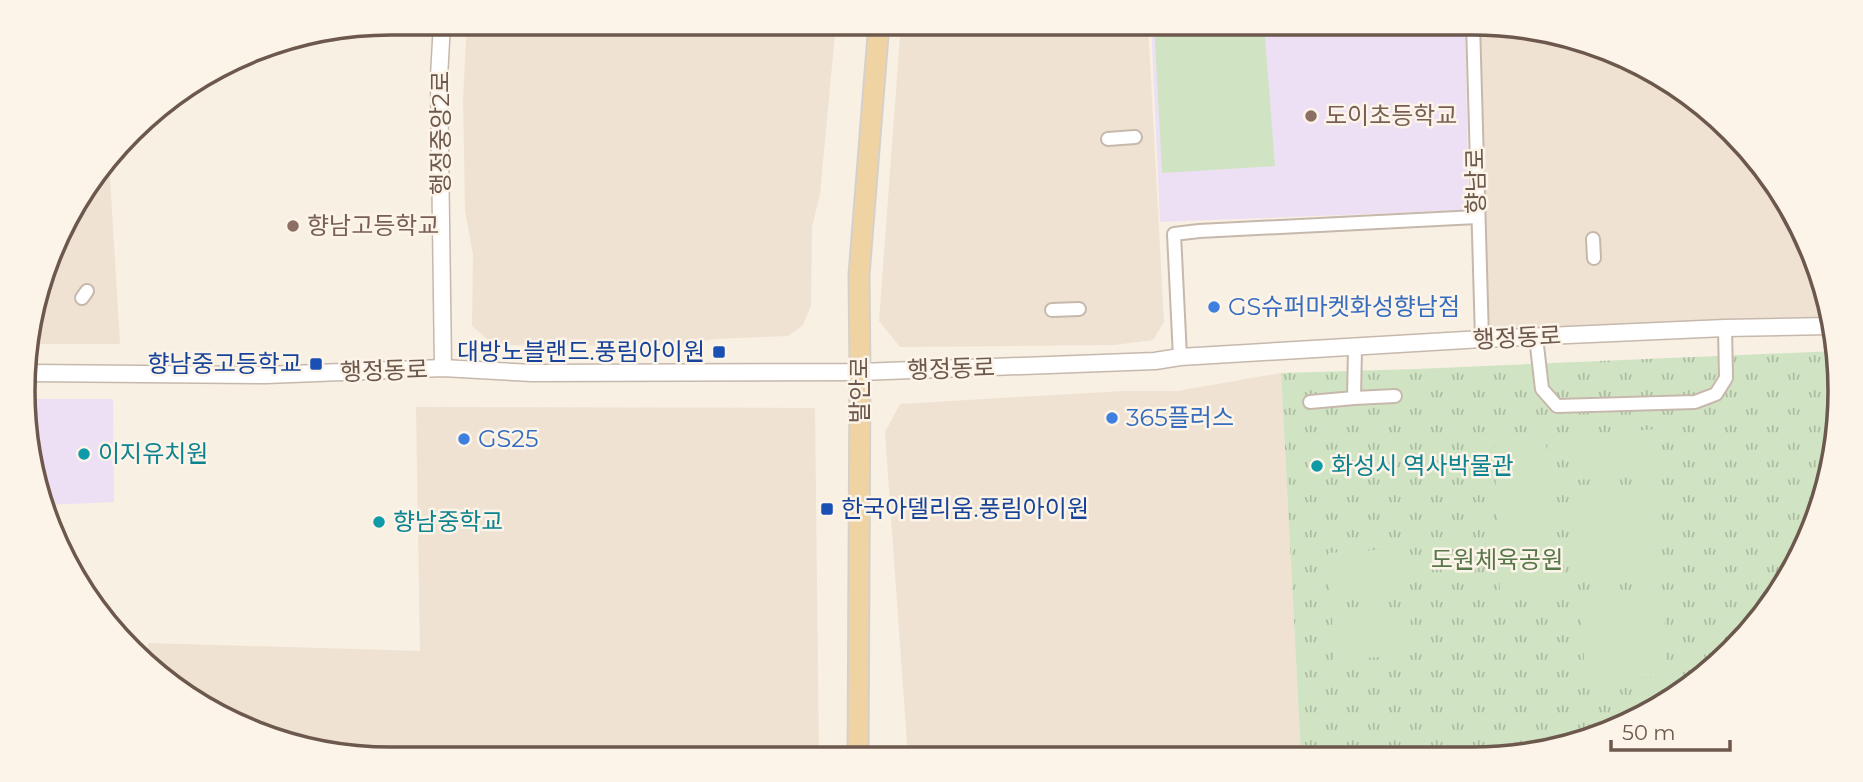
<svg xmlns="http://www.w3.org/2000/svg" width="1863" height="782" font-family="Montserrat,'Noto Sans KR',sans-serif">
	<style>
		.residential { fill: #efe2d2 }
		.education { fill: #ede0f4 }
		.grass { fill: url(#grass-tufts) }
		.pitch { fill: #d0e4c4 }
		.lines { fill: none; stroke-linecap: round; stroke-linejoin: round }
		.minor-casing { stroke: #c7b8ac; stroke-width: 16 }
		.tertiary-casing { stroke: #c7b8ac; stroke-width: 19 }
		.primary-casing { stroke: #d6d0cd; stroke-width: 23 }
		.minor { stroke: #fff; stroke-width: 12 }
		.tertiary { stroke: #fff; stroke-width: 16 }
		.primary { stroke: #efd3a3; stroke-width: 19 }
		.education-dot { fill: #8d6e63; stroke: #fcf4e8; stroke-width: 2.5 }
		.shop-dot { fill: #3f7fe0; stroke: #fcf4e8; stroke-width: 2.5 }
		.transit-dot { fill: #1a4fb4; stroke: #fcf4e8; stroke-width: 2.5 }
		.culture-dot { fill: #0f9aa8; stroke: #fcf4e8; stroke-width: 2.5 }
		.labels { text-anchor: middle; stroke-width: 5; stroke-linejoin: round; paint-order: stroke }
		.education-label { font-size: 24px; fill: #785e54; stroke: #fcf4e8; text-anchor: start }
		.street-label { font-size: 24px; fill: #6d584d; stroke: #fcf4e8 }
		.shop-label { font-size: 24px; fill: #366cbe; stroke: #fcf4e8; text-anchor: start }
		.transit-label { font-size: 24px; fill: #164399; stroke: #fcf4e8; text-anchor: end }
		.culture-label { font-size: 24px; fill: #0d838f; stroke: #fcf4e8; text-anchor: start }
		.park-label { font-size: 24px; fill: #567749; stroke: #fcf4e8 }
		.rim { fill: none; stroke: #6d584d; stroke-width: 3.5 }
	</style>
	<defs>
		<pattern id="grass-tufts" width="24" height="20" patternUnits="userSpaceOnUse" patternTransform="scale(1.75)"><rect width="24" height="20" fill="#d0e4c4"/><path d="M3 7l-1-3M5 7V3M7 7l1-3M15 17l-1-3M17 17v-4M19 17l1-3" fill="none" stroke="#adbca1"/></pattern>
	</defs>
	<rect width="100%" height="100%" fill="#f8f0e3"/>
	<g class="residential">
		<path d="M467,23H836L820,194L812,227L811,305L803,325L788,336L715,339L676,346L494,345L472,326L473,255L465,210L463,99Z"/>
		<path d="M901,23H1148L1164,322L1153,340L1115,345L900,347L879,321Z"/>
		<path d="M1472,23L1591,42L1715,114L1802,228L1829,326L1482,339Z"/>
		<path d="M109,161L120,344H30V320L72,207Z"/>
		<path d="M1281,373L1301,757L908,758L885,432L900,404L1123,391H1177Z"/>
		<path d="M416,407L815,408L819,758L391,759L272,740L167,683L148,662V643L420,651Z"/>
	</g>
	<g class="education">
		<path d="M1151,23H1465L1469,210L1160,222Z"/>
		<path d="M30,399H113L114,502L46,505L30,464Z"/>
	</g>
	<path class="grass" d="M1835,351L1839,367L1821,510L1778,596L1696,683L1613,731L1520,756L1301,757L1281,373L1416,369Z"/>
	<g class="pitch">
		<path d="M1154,23H1264L1275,166L1162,173Z"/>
		<path d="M1839,370L1827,460H1826L1827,371Z"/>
		<path d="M1659,429L1662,475L1574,480L1571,435Z"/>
		<path d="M1546,438L1552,591L1500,594L1494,440Z"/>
		<path d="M1657,490L1661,574L1579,578L1575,494Z"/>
		<path d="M1406,548L1409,592L1331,597L1328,553Z"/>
		<path d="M1663,592L1667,676L1585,680L1581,596Z"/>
		<path d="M1410,611L1412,655L1334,660L1332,616Z"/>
		<path d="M1567,744L1520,756H1461V750Z"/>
	</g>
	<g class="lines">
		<defs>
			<g id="minor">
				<path d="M1473,23L1482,339"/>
				<path d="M1108,139L1135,137"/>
				<path d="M1593,239L1594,258"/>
				<path d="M82,298L87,291"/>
				<path d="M1052,310L1079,309"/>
				<path d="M1536,337L1542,389L1557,406L1695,402L1716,394L1726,378L1725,328"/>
				<path d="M1355,348L1354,398L1395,396"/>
				<path d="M1180,357L1174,234L1199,231L1477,217"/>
				<path d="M1310,402L1354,398"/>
			</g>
			<g id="tertiary">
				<path d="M442,23L439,77L443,368"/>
				<path d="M30,373L266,375L443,368L532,373L860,372L1155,361L1180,357L1482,339L1725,328L1829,326"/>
			</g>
			<path id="primary" d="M858,758L860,372L859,275L879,23"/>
		</defs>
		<use href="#minor" class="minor-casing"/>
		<use href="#tertiary" class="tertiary-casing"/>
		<use href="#primary" class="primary-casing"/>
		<use href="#minor" class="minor"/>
		<use href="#tertiary" class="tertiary"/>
		<use href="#primary" class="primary"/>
	</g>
	<g class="education-dot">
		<circle cx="1311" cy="116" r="7"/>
		<circle cx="293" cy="226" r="7"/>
	</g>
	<g class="shop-dot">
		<circle cx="1214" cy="307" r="7"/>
		<circle cx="1112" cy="418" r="7"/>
		<circle cx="464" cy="439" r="7"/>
	</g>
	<g class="transit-dot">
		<rect x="712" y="345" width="14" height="14" rx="3.5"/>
		<rect x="309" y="357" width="14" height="14" rx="3.5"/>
		<rect x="820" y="502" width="14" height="14" rx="3.5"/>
	</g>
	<g class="culture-dot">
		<circle cx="84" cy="454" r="7"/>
		<circle cx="1317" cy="466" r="7"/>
		<circle cx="379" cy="522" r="7"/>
	</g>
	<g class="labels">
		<g class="education-label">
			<text x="1325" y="124">도이초등학교</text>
			<text x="307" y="234">향남고등학교</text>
		</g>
		<g class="street-label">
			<text transform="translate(441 133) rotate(-90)" y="8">행정중앙2로</text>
			<text transform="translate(1476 181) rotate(-91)" y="8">향남로</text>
			<text transform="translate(1517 338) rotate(-3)" y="8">행정동로</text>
			<text transform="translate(951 369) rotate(-2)" y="8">행정동로</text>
			<text transform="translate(384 371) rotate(-2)" y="8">행정동로</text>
			<text transform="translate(860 390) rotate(-90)" y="8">발안로</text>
		</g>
		<g class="shop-label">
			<text x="1228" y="315">GS슈퍼마켓화성향남점</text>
			<text x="1126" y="426">365플러스</text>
			<text x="478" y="447">GS25</text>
		</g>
		<g class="transit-label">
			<text x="705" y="360">대방노블랜드.풍림아이원</text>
			<text x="302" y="372">향남중고등학교</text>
			<text x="841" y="517" text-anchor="start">한국아델리움.풍림아이원</text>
		</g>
		<g class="culture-label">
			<text x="98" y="462">이지유치원</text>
			<text x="1331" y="474">화성시 역사박물관</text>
			<text x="393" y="530">향남중학교</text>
		</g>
		<g class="park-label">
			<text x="1497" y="568">도원체육공원</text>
		</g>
	</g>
	<path d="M0 0H1863V782H0ZM391 35H1472A356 356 0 0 1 1828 391V391A356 356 0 0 1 1472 747H391A356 356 0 0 1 35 391V391A356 356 0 0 1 391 35Z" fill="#fcf4e8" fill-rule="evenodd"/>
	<path class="rim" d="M391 35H1472A356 356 0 0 1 1828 391V391A356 356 0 0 1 1472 747H391A356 356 0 0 1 35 391V391A356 356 0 0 1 391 35Z"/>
	<path d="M1611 740v10h119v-10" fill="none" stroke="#6d584d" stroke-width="3.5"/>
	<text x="1622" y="740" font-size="21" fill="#6d584d" stroke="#fcf4e8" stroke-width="5" paint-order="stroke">50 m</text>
</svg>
